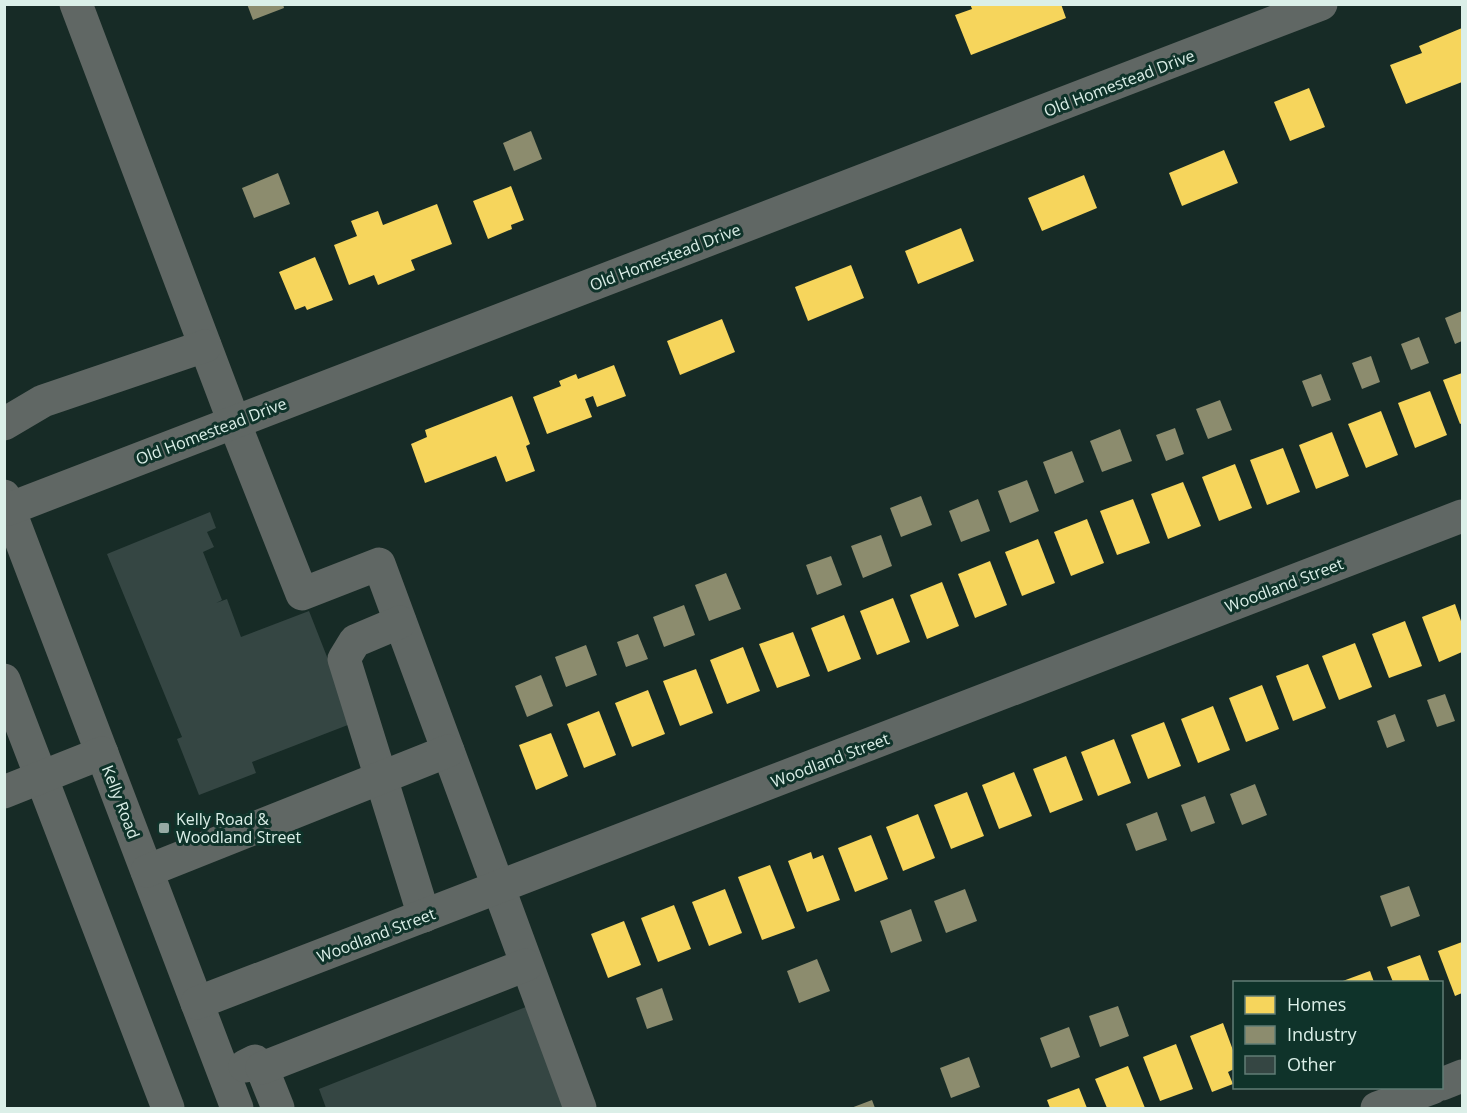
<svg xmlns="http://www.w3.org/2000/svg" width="1467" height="1113" font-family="'Open Sans',sans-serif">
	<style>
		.homes { fill: #f6d55c }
		.industry { fill: #8c8c6e }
		.building { fill: #354643 }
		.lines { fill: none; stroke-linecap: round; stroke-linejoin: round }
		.minor { stroke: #606764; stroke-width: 33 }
		.poi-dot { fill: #96aaa4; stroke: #0f332a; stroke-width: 2 }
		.labels { text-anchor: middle; stroke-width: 6; stroke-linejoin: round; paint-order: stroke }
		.street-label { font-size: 16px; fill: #dbefe8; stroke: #0f332a }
		.poi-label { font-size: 16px; fill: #dbefe8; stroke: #0f332a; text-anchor: start }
	</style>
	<rect width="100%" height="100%" fill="#172b26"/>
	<g class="homes">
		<path d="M970,4H1061L1066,18L971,55L955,15L972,9Z"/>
		<path d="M1462,28V82L1406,104L1390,65L1422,53L1419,46Z"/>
		<path d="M1309,88L1325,127L1290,141L1274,102Z"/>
		<path d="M1224,150L1238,183L1182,206L1169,173Z"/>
		<path d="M1084,175L1097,208L1042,231L1028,198Z"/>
		<path d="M511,186L524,220L511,225L512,229L488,239L473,201Z"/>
		<path d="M437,204L452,244L411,260L415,270L378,285L374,275L349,285L334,245L357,236L351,221L378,211L383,225Z"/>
		<path d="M961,228L974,261L918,284L905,251Z"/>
		<path d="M315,257L333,300L307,310L305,306L295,310L279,272Z"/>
		<path d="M851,265L864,298L808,321L795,287Z"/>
		<path d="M722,319L735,352L680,375L667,341Z"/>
		<path d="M614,365L626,396L597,407L593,396L585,399L592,417L547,434L533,397L561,386L559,381L576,374L578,379Z"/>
		<path d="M1462,373V423L1460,424L1443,380Z"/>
		<path d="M1430,391L1447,435L1415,448L1398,403Z"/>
		<path d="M512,396L530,444L526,446L535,471L506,482L496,456L425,483L411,444L427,437L425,430Z"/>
		<path d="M1381,411L1398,455L1366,468L1348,424Z"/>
		<path d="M1332,432L1349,476L1316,489L1299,445Z"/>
		<path d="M1283,448L1300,492L1267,505L1250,460Z"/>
		<path d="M1235,464L1252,508L1219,521L1202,477Z"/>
		<path d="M1183,482L1201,526L1168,539L1151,494Z"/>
		<path d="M1133,499L1150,543L1117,555L1100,511Z"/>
		<path d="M1087,519L1104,563L1071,576L1054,532Z"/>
		<path d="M1038,539L1055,583L1022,596L1005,552Z"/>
		<path d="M990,561L1007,605L975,618L958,574Z"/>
		<path d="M942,582L959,626L927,639L910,595Z"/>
		<path d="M893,598L910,642L877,655L860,611Z"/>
		<path d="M1455,604L1462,624V652L1439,662L1422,617Z"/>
		<path d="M844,615L861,659L828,672L811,628Z"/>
		<path d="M1405,621L1422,666L1389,678L1372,634Z"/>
		<path d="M793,632L810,676L777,688L759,644Z"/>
		<path d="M1355,643L1372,687L1339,700L1322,656Z"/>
		<path d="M743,647L760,691L727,704L710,660Z"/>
		<path d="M1308,664L1326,708L1293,721L1276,676Z"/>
		<path d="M696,669L713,713L680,726L663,681Z"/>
		<path d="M1262,685L1279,729L1246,742L1229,698Z"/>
		<path d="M648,690L665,734L632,747L615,703Z"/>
		<path d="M1213,706L1230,750L1198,763L1181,719Z"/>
		<path d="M599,711L616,755L584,768L567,724Z"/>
		<path d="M1164,722L1181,766L1148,779L1131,735Z"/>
		<path d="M551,733L568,776L536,790L519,745Z"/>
		<path d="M1114,739L1131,783L1098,796L1081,752Z"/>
		<path d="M1066,756L1083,800L1050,813L1033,769Z"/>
		<path d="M1014,772L1032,816L999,829L982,785Z"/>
		<path d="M967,792L984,836L951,849L934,805Z"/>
		<path d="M918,814L935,858L903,871L886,827Z"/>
		<path d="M871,835L888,879L855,892L838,848Z"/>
		<path d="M811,852L813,859L823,855L840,900L807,912L788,861Z"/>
		<path d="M770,865L795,928L762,940L738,877Z"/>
		<path d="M725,889L742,933L709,946L692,902Z"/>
		<path d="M674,905L691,949L658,962L641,918Z"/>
		<path d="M624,921L641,965L608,978L591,934Z"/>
		<path d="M1462,942V993L1455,996L1438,951Z"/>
		<path d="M1420,955L1430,982H1393L1387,967Z"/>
		<path d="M1370,971L1374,982H1340Z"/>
		<path d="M1223,1023L1234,1053V1069L1228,1072L1233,1084L1212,1092L1190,1036Z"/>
		<path d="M1176,1044L1193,1089L1160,1101L1143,1057Z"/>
		<path d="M1128,1066L1145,1108H1107L1095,1079Z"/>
		<path d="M1079,1088L1087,1108H1050L1047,1100Z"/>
	</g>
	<g class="industry">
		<path d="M247,4H283L284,8L253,20Z"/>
		<path d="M531,131L542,159L514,171L503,143Z"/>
		<path d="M278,173L290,204L254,218L242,188Z"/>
		<path d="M1462,311V341L1455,344L1445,318Z"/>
		<path d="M1419,337L1429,363L1411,370L1401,344Z"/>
		<path d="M1371,356L1380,382L1362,389L1352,363Z"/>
		<path d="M1321,374L1331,400L1312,407L1302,381Z"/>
		<path d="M1220,400L1232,430L1208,439L1196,409Z"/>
		<path d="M1175,428L1184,454L1166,461L1156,435Z"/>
		<path d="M1120,429L1132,461L1102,472L1090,441Z"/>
		<path d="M1072,451L1084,482L1055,494L1043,462Z"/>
		<path d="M1027,480L1039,511L1010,523L998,491Z"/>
		<path d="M921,496L932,525L901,537L890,508Z"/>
		<path d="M978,499L990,531L961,542L949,511Z"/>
		<path d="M881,535L892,566L863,578L851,546Z"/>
		<path d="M831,556L842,585L817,595L806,565Z"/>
		<path d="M726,573L741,609L709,621L695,585Z"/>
		<path d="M684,605L695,635L664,647L653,617Z"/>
		<path d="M638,634L648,659L626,667L617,642Z"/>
		<path d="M586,645L597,675L566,687L555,657Z"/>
		<path d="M541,675L553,706L527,717L515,686Z"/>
		<path d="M1445,694L1455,721L1437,727L1427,700Z"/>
		<path d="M1395,714L1405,741L1387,748L1377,721Z"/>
		<path d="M1255,784L1267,815L1242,825L1230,794Z"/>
		<path d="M1205,796L1215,823L1191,832L1181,805Z"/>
		<path d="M1157,812L1167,840L1136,851L1126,824Z"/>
		<path d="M1409,886L1420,916L1391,927L1380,896Z"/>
		<path d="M965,889L977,921L946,933L934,901Z"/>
		<path d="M911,909L922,941L891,953L880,921Z"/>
		<path d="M817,959L830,991L799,1003L787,971Z"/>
		<path d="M662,988L673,1020L647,1029L636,998Z"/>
		<path d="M1118,1006L1129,1036L1100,1047L1089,1016Z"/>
		<path d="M1069,1027L1080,1057L1051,1068L1040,1038Z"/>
		<path d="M969,1057L980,1087L951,1098L940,1068Z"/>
		<path d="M872,1100L875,1108H851Z"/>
	</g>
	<g class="building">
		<path d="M210,512L216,528L207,532L214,547L203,552L222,600L216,603L227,599L241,637L309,611L353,723L252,762L256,773L199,795L177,739L182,737L107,554Z"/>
		<path d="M531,1005L572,1108H326L319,1089Z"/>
	</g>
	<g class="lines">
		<g class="minor">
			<path d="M76,4L234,422L302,594L379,564L580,1108"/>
			<path d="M4,424L43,401L205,346"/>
			<path d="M4,496L237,1108"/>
			<path d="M9,509L1321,4"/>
			<path d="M400,622L355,641L344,659L424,916"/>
			<path d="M4,680L168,1108"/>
			<path d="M4,792L102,753"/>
			<path d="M147,871L448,751"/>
			<path d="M197,1003L1462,516"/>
			<path d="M245,1066L255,1061L262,1068L278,1108"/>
			<path d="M262,1068L526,965"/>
			<path d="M1442,1084L1462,1076"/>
			<path d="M1377,1108L1432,1088"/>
		</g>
	</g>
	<rect class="poi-dot" x="158" y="822" width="12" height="12" rx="3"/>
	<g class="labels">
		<g class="street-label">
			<text transform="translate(1119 83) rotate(-21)" y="6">Old Homestead Drive</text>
			<text transform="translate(665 257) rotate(-21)" y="6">Old Homestead Drive</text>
			<text transform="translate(211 431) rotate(-21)" y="6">Old Homestead Drive</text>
			<text transform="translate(1284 585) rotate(-21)" y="6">Woodland Street</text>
			<text transform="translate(830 760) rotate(-21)" y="6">Woodland Street</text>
			<text transform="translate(121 802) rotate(69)" y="6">Kelly Road</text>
			<text transform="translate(376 935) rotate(-21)" y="6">Woodland Street</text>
		</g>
		<g class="poi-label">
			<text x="176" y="825">Kelly Road &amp;<tspan x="176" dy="18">Woodland Street</tspan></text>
		</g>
	</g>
	<rect width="1467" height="1113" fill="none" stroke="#dbefe8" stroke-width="12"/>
	<rect x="1233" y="981" width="210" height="108" fill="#0f332a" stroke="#617e76" stroke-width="1.5"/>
	<rect x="1245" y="996" width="30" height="18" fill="#f6d55c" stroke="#617e76" stroke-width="1.5"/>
	<text x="1287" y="1011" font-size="18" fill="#dbefe8">Homes</text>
	<rect x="1245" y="1026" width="30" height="18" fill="#8c8c6e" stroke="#617e76" stroke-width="1.5"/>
	<text x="1287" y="1041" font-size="18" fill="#dbefe8">Industry</text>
	<rect x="1245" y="1056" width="30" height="18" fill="#354643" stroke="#617e76" stroke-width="1.5"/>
	<text x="1287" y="1071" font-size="18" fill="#dbefe8">Other</text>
</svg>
